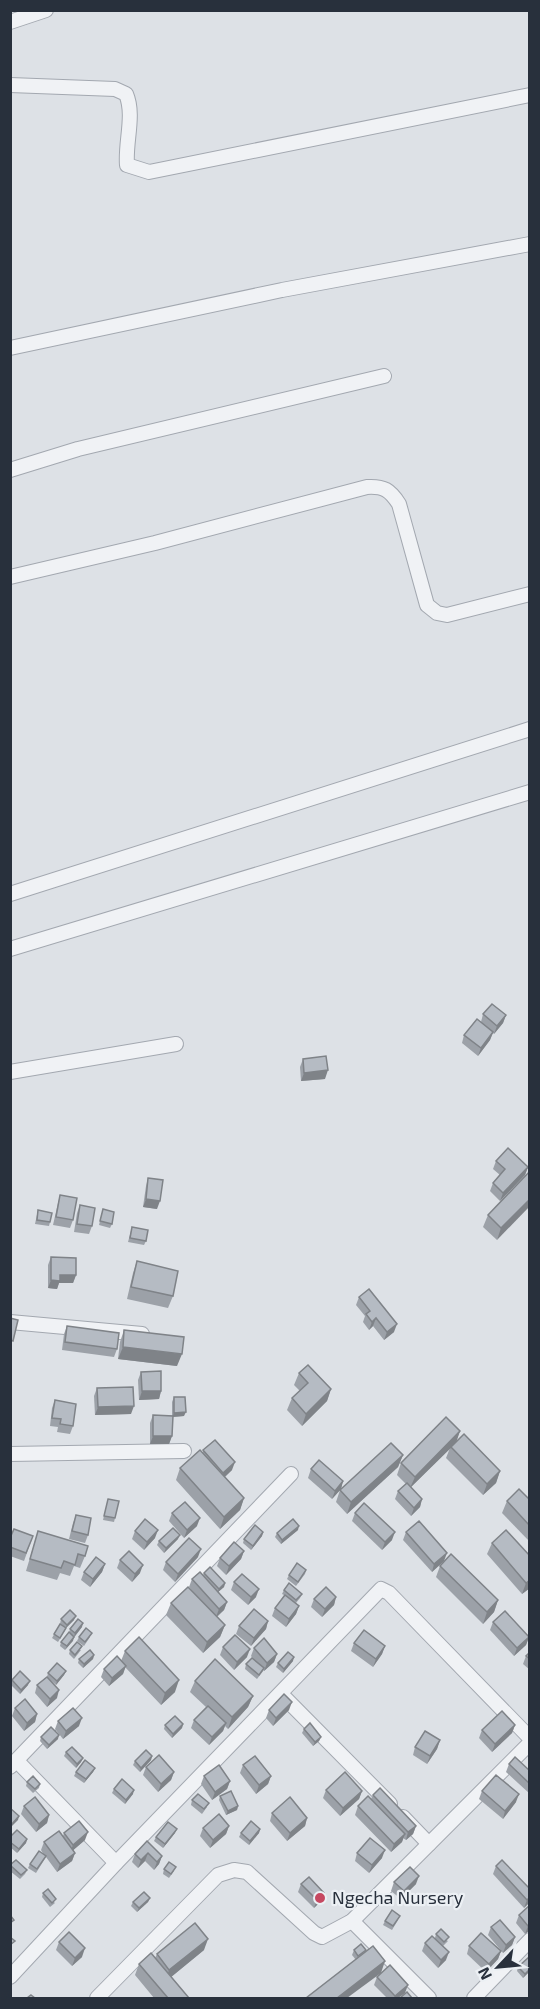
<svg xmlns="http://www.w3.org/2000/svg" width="540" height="2009" font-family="'Exo 2',sans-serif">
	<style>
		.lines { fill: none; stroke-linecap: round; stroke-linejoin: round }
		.minor-casing { stroke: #a3a8b0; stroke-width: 16 }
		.minor { stroke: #f0f2f5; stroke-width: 14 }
		.wall { fill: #9ca1a8 }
		.shaded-wall { fill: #7f8388 }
		.building { fill: #b5bbc3; stroke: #7f8388; stroke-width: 1.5 }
		.poi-dot { fill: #c64861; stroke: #ecf0f4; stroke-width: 2 }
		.labels { text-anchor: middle; stroke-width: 4.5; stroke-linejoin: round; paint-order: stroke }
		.poi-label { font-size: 18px; fill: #28303c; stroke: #ecf0f4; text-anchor: start }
	</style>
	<rect width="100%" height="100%" fill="#dde1e6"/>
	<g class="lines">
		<defs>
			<g id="minor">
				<path d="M10,22L46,10"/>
				<path d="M10,85L115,89L126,94C135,115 125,142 127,165L149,172L530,95"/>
				<path d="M10,348L282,290L530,244"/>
				<path d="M10,470L78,449L384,376"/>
				<path d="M10,577L155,543L367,487C384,486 390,490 399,504L427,605L437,613L447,615L530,594"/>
				<path d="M10,894L530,729"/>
				<path d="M10,949L530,792"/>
				<path d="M10,1072L176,1044"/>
				<path d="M10,1322L142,1334"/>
				<path d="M10,1454L184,1451"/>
				<path d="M282,1695L390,1804"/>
				<path d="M17,1761L116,1863"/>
				<path d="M10,1767L291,1474"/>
				<path d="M403,1817L429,1844"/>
				<path d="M352,1921L429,1998"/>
				<path d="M10,1977L116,1863L381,1589L389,1593L530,1738"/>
				<path d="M97,1998L218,1875L234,1870L247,1872L314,1933L322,1937L352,1921L530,1743"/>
				<path d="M474,1998L530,1940"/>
			</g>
		</defs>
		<use href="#minor" class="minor-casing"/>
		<use href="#minor" class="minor"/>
	</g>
	<g class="wall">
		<path d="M483,1014L506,1015L503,1023L494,1034L493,1033L490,1040L478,1056L462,1043L464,1035L481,1022Z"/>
		<path d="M303,1059L325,1079L301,1081L300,1067Z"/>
		<path d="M496,1161L528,1167L525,1175L500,1201L490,1191L493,1183L500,1175L493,1169Z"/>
		<path d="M530,1171L497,1240L483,1227L488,1215Z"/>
		<path d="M148,1178L157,1209L143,1207L146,1186Z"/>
		<path d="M60,1195L73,1220L70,1228L53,1225L58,1203Z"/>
		<path d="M80,1205L92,1226L89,1234L74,1232L77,1213Z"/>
		<path d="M103,1209L112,1224L110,1228L99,1225Z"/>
		<path d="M38,1210L50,1222L49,1226L35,1224Z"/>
		<path d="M132,1227L146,1241L144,1245L128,1242Z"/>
		<path d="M51,1257L76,1275L73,1283H59L57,1289L48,1288V1265Z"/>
		<path d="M137,1261L173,1296L168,1308L127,1299L133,1273Z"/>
		<path d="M359,1297L394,1332L384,1340L373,1326L369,1330L363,1322L365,1316L356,1305Z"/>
		<path d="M67,1326L117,1349L114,1357L62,1350L64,1334Z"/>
		<path d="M124,1330L177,1366L118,1359L120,1342Z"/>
		<path d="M141,1372L161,1391L159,1399L139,1400L138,1380Z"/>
		<path d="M299,1373L331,1389L327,1401L302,1426L287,1410L292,1398L300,1391L294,1385Z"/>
		<path d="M97,1388L131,1414L95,1415L94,1396Z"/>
		<path d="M174,1397L184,1416L173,1417L172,1436L169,1444H150V1423L153,1415L172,1416V1402Z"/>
		<path d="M55,1400L73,1426L70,1434L57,1432L58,1427L50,1426L52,1408Z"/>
		<path d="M460,1431L456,1441L500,1471L496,1483L483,1495L446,1458L450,1448L411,1487L422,1499L420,1507L411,1516L395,1499L398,1491L406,1484L397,1475L401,1463Z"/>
		<path d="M203,1450L232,1470L225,1477L244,1498L240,1510L220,1529L176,1480L180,1468L203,1453Z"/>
		<path d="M403,1455L398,1467L347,1514L336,1502L340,1490Z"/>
		<path d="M311,1469L343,1481L341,1489L332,1499L308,1478Z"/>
		<path d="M108,1499L115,1518L114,1522L103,1520Z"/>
		<path d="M530,1500V1542L502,1513L507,1501Z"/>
		<path d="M172,1513L197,1526L184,1538L169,1521Z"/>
		<path d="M355,1513L392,1540L382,1550L352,1521Z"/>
		<path d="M76,1515L88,1535L85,1543L69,1539L73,1523Z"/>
		<path d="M298,1530L281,1544L275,1537L277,1533Z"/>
		<path d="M38,1531L85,1556L80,1568L74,1566L70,1576L60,1573L57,1580L26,1571Z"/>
		<path d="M135,1531L155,1538L144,1550L132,1539Z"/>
		<path d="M263,1532L262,1536L251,1550L243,1543L244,1539Z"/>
		<path d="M406,1532L444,1561L432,1572L403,1540Z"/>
		<path d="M33,1536L24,1561L10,1556V1538Z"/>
		<path d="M178,1539L164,1553L157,1545L159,1541Z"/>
		<path d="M492,1543L530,1556V1588L522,1594L487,1554Z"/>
		<path d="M244,1551L241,1559L226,1575L217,1566L220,1558Z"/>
		<path d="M198,1557L175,1582L163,1570L166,1562Z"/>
		<path d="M120,1560L140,1573L132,1582L117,1568Z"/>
		<path d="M105,1564L102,1572L90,1587L81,1580L84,1572Z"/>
		<path d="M440,1566L498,1600L494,1612L483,1624L436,1577Z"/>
		<path d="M306,1570L305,1574L296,1586L287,1579L289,1575Z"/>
		<path d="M204,1573L225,1583L224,1587L218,1592L227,1602L224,1610L217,1617L225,1625L220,1637L203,1653L166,1615L171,1603L200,1600L189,1587L192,1579L203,1575Z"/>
		<path d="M234,1582L256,1597L248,1605L231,1590Z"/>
		<path d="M284,1590L302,1594L300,1598L296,1603L299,1606L296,1614L286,1627L272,1616L275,1608L284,1595L282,1594Z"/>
		<path d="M336,1597L334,1605L322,1617L311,1607L314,1599Z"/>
		<path d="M61,1619L74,1620L66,1628L58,1642L52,1638L60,1624Z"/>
		<path d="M268,1621L266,1629L251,1646L236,1634L239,1626Z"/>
		<path d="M493,1622L529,1637L526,1645L514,1656L490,1630Z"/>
		<path d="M82,1627L65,1650L60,1646L61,1642L69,1633L70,1629Z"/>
		<path d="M79,1637H90L84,1646L77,1641Z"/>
		<path d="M354,1643L385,1646L382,1654L373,1667L351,1651Z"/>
		<path d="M223,1647L247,1657L234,1670L220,1655Z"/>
		<path d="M254,1648L277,1654L274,1662L264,1671V1670L257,1679L245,1669L246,1664L254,1660L251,1656Z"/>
		<path d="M70,1650H81L74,1659L69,1654Z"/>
		<path d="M125,1651L175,1692L161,1705L125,1667L123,1674L109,1686L101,1677L104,1669L121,1661Z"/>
		<path d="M530,1652V1670L523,1664L526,1656Z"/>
		<path d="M94,1655L93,1659L83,1668L78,1663L79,1659Z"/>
		<path d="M293,1661L283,1673L276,1667L278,1663Z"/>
		<path d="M66,1671L64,1675L56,1685L48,1678L57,1698L47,1707L35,1693L37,1685L47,1677L48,1673Z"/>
		<path d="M12,1680L28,1685L20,1694L10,1684Z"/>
		<path d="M195,1681L253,1696L248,1707L228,1729L225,1726L223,1731L209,1745L191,1728L194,1720L206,1707L190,1692Z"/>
		<path d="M15,1708L37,1714L35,1722L24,1731L12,1716Z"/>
		<path d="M269,1710H289L273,1726L266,1718Z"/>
		<path d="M58,1721L79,1726L63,1739L55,1729Z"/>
		<path d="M183,1724L182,1728L172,1738L164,1729L165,1725Z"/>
		<path d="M515,1725L512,1733L492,1752L479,1738L482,1730Z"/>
		<path d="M304,1729L321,1737L319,1741L313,1746L302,1733Z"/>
		<path d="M41,1737L58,1739L47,1749L40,1741Z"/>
		<path d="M440,1740L437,1749L427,1764L413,1755L415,1747Z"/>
		<path d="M66,1752L83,1758L81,1762L76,1768L64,1756Z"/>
		<path d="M152,1756L151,1760L140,1772L133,1765L135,1761Z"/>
		<path d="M509,1764L528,1769L530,1764V1794L506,1772Z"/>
		<path d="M243,1765L271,1776L268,1784L256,1794L240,1773Z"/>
		<path d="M146,1767L174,1772L171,1780L158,1792L143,1775Z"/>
		<path d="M95,1768L93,1772L84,1783L74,1776L76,1772Z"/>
		<path d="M204,1776L230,1781L227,1789L212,1800L201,1784Z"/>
		<path d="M27,1782L40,1784L39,1788L33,1793L26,1786Z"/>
		<path d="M114,1789L133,1794L125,1804L112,1793Z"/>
		<path d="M326,1790L362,1791L359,1799L340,1816L323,1798Z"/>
		<path d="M482,1791L516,1802L503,1819L479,1799Z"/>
		<path d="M373,1795L416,1826L413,1834L406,1840L403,1838L402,1842L391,1852L355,1815L358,1806L371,1799Z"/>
		<path d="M220,1796L238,1806L237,1810L226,1815L219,1800Z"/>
		<path d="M192,1800L207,1807L202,1814L191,1805Z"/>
		<path d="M24,1806L49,1815L47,1823L36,1832L21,1814Z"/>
		<path d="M272,1813L307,1818L305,1826L287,1841L270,1821Z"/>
		<path d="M229,1826L226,1834L210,1848L200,1836L203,1828Z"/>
		<path d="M260,1829L259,1833L249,1845L239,1837L241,1833Z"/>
		<path d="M64,1833L85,1840L73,1850L75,1853L72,1861L57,1872L46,1857L36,1873L28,1868L30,1864L44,1855L41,1850L44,1842L63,1836Z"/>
		<path d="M175,1833L163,1848L154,1841L156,1837Z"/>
		<path d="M10,1837L27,1839L26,1843L17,1853L10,1847Z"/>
		<path d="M147,1841L162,1856L159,1864L154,1870L145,1861L138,1868L132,1862L135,1854Z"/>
		<path d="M357,1853L382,1858L369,1873L355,1861Z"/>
		<path d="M10,1865L27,1870L25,1874L20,1879L10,1871Z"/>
		<path d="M496,1866L530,1889V1902L524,1908L493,1874Z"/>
		<path d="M164,1869L174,1871L169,1878L163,1874Z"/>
		<path d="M394,1882L416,1884L401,1899L391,1891Z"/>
		<path d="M301,1884L321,1901L314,1908L298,1892Z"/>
		<path d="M43,1893L55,1903L50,1907L42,1897Z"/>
		<path d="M150,1898L148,1902L137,1912L131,1906L133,1902Z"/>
		<path d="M530,1905V1930L525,1934L516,1923L519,1915Z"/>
		<path d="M398,1920L392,1930L383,1925L385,1921Z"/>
		<path d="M491,1927L515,1937L512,1945L503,1953L488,1935Z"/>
		<path d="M436,1934L448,1941L443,1946L446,1960L438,1968L422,1951L425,1943L435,1938Z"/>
		<path d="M59,1942L82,1957L72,1966L56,1950Z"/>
		<path d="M469,1946L501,1951L498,1959L486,1972L467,1954Z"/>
		<path d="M204,1950L171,1977L189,1998H154L135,1975L139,1964L155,1958L157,1954Z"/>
		<path d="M354,1950L365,1953L381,1973L356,1960L352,1955Z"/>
		<path d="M518,1967L530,1971L523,1978L517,1971Z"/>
		<path d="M377,1977L405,1993L398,1998H387L374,1985Z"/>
	</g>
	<g class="shaded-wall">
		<path d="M506,1015L503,1023L494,1034L497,1026Z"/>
		<path d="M493,1032L490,1040L478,1056L481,1048Z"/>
		<path d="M328,1070L325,1079L301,1081L304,1073Z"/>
		<path d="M528,1167L525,1175L500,1201L503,1193Z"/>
		<path d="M146,1199L160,1201L157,1209L143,1207Z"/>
		<path d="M530,1199V1206L497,1240L501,1228Z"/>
		<path d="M60,1275H76L73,1283H59L57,1289L48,1288L51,1280Z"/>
		<path d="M376,1318L373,1326L369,1330L372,1322Z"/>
		<path d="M397,1324L394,1332L384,1340L387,1332Z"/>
		<path d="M123,1347L182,1354L177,1366L118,1359Z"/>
		<path d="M331,1389L327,1401L302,1426L306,1414Z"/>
		<path d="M142,1391H161L159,1399L139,1400Z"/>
		<path d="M134,1406L131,1414L95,1415L98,1407Z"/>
		<path d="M186,1412L184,1416L172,1417L174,1413Z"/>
		<path d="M460,1431L456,1443L410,1488L415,1477Z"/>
		<path d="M153,1436H172L169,1444H150Z"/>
		<path d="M403,1455L398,1467L347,1514L351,1502Z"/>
		<path d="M235,1462L232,1470L220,1481L223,1473Z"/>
		<path d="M500,1471L496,1483L483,1495L487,1484Z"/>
		<path d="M343,1481L341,1489L332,1499L335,1491Z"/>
		<path d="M244,1498L240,1510L220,1529L224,1517Z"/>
		<path d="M422,1499L420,1507L411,1516L414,1508Z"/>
		<path d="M200,1518L197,1526L184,1538L187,1530Z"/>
		<path d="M299,1526L298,1530L281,1544L282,1540Z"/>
		<path d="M158,1530L155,1538L144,1550L147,1542Z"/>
		<path d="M263,1532L262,1536L251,1550L253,1546Z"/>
		<path d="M395,1532L392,1540L382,1550L385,1542Z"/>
		<path d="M180,1535L178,1539L164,1553L166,1548Z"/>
		<path d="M201,1549L198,1557L175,1582L178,1574Z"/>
		<path d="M244,1551L241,1559L226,1575L229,1566Z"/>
		<path d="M447,1553L444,1561L432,1572L434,1564Z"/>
		<path d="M105,1564L102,1572L90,1587L93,1579Z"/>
		<path d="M143,1565L140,1573L132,1582L135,1574Z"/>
		<path d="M530,1580V1588L522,1594L526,1583Z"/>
		<path d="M225,1583L224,1587L217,1593L219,1589Z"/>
		<path d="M259,1589L256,1597L248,1605L251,1597Z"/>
		<path d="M336,1597L334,1605L322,1617L325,1609Z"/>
		<path d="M498,1600L494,1612L483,1624L487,1612Z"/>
		<path d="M227,1602L224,1610L216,1617L219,1609Z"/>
		<path d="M299,1606L296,1614L286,1627L289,1619Z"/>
		<path d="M76,1616L74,1620L66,1628L58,1642L67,1625Z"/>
		<path d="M268,1621L266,1629L251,1646L254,1638Z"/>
		<path d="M83,1623L82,1627L74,1637L75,1633Z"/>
		<path d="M225,1625L220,1637L203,1653L207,1642Z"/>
		<path d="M74,1637L73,1641L65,1650L67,1646Z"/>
		<path d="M529,1637L526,1645L514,1656L517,1648Z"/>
		<path d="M385,1646L382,1654L373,1667L376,1659Z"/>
		<path d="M250,1649L247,1657L234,1670L237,1662Z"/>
		<path d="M277,1654L274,1662L264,1671L267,1663Z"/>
		<path d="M94,1655L93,1659L83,1668L84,1664Z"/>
		<path d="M294,1657L293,1661L283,1673L284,1669Z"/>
		<path d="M126,1666L123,1674L109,1686L112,1678Z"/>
		<path d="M66,1671L64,1675L56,1685L57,1681Z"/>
		<path d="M179,1680L175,1692L161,1705L165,1693Z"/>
		<path d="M30,1681L28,1685L20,1694L21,1690Z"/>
		<path d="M59,1690L57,1698L47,1707L50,1699Z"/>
		<path d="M253,1696L248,1707L228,1729L232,1717Z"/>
		<path d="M292,1702L289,1710L273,1726L276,1718Z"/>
		<path d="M37,1714L35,1722L24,1731L27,1723Z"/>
		<path d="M82,1718L79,1726L63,1739L66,1731Z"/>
		<path d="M226,1723L223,1731L209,1745L212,1737Z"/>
		<path d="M183,1724L182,1728L172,1738L173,1734Z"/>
		<path d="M515,1725L512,1733L492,1752L495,1744Z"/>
		<path d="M59,1735L58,1739L47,1749L49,1745Z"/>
		<path d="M321,1737L319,1741L313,1746L315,1742Z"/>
		<path d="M440,1740L437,1749L427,1764L430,1756Z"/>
		<path d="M152,1756L151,1760L140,1772L141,1768Z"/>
		<path d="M83,1758L81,1762L76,1768L77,1764Z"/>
		<path d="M95,1768L93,1772L84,1783L86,1779Z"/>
		<path d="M174,1772L171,1780L158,1792L161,1784Z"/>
		<path d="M271,1776L268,1784L256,1794L259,1785Z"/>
		<path d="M230,1781L227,1789L212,1800L215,1792Z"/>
		<path d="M134,1790L133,1794L125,1804L126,1800Z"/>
		<path d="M362,1791L359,1799L340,1816L343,1808Z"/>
		<path d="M519,1794L516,1802L503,1819L505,1811Z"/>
		<path d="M238,1806L237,1810L226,1815L228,1811Z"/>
		<path d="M49,1815L47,1823L36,1832L39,1824Z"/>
		<path d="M19,1816L18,1820L10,1828L11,1825Z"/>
		<path d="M307,1818L305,1826L287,1841L290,1833Z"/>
		<path d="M229,1826L226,1834L210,1848L213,1840Z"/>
		<path d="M416,1826L413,1834L406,1840L408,1832Z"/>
		<path d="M177,1829L175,1833L163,1848L165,1844Z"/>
		<path d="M260,1829L259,1833L249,1845L250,1841Z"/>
		<path d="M88,1832L85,1840L70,1853L73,1845Z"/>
		<path d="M405,1834L402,1842L391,1852L394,1844Z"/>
		<path d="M27,1839L26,1843L17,1853L19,1849Z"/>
		<path d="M385,1850L382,1858L369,1873L372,1865Z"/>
		<path d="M75,1853L72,1861L57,1872L60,1864Z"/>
		<path d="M148,1853L145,1861L138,1868L141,1860Z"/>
		<path d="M162,1856L159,1864L154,1870L157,1862Z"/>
		<path d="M419,1876L416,1884L401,1899L404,1891Z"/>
		<path d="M324,1893L321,1901L314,1908L317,1900Z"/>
		<path d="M530,1897V1902L524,1908L527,1900Z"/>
		<path d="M150,1898L148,1902L137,1912L139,1908Z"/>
		<path d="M530,1924V1930L525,1934L528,1926Z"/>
		<path d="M515,1937L512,1945L503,1953L506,1945Z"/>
		<path d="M208,1939L204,1950L165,1982L169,1970Z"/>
		<path d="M85,1948L82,1957L72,1966L75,1958Z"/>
		<path d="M501,1951L498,1959L486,1972L489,1964Z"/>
		<path d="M449,1952L446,1960L438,1968L441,1960Z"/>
		<path d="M385,1961L381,1973L347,1998H337Z"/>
		<path d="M530,1969V1971L523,1978L525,1974Z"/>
		<path d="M408,1985L405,1993L398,1998H394L395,1996Z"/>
	</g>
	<g class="building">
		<path d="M492,1004L506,1015L497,1026L483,1014Z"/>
		<path d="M477,1019L493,1032L481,1048L464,1035Z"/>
		<path d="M326,1056L328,1070L304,1073L303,1059Z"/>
		<path d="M508,1148L528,1167L503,1193L493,1183L505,1169L496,1161Z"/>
		<path d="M530,1171V1199L501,1228L488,1215Z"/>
		<path d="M148,1178L163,1180L160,1201L146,1199Z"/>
		<path d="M60,1195L77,1198L73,1220L56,1217Z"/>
		<path d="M80,1205L95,1208L92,1226L77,1224Z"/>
		<path d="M103,1209L114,1212L112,1224L100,1221Z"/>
		<path d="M38,1210L52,1213L50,1222L37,1220Z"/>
		<path d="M132,1227L148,1230L146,1241L130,1238Z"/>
		<path d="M51,1257L76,1258V1275H60V1281L51,1280Z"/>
		<path d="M137,1261L178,1271L173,1296L131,1287Z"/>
		<path d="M369,1289L397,1324L387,1332L376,1318L372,1322L366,1314L370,1311L359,1297Z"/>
		<path d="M10,1318L18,1320L13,1341L10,1340Z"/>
		<path d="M67,1326L119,1333L117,1349L65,1342Z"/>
		<path d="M124,1330L184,1337L182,1354L123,1347Z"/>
		<path d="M308,1365L331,1389L306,1414L292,1398L308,1383L299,1373Z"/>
		<path d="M161,1371V1391H142L141,1372Z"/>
		<path d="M133,1387L134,1406L98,1407L97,1388Z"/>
		<path d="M174,1397H185L186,1412L174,1413Z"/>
		<path d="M55,1400L76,1404L73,1426L60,1424L61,1419L52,1418Z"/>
		<path d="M153,1415L173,1416L172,1436H153Z"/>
		<path d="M446,1417L460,1431L415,1477L401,1463Z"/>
		<path d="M464,1434L500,1471L487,1484L451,1447Z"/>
		<path d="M215,1440L235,1462L223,1473L203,1450Z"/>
		<path d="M391,1443L403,1455L351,1502L340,1490Z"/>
		<path d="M200,1450L244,1498L224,1517L180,1468Z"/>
		<path d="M319,1460L343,1481L335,1491L311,1469Z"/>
		<path d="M407,1483L422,1499L414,1508L398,1491Z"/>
		<path d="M519,1489L530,1500V1526L507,1501Z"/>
		<path d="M108,1499L119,1501L115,1518L104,1516Z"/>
		<path d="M185,1502L200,1518L187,1530L172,1513Z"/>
		<path d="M364,1503L395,1532L385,1542L355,1513Z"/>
		<path d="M76,1515L91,1518L88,1535L72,1531Z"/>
		<path d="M145,1519L158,1530L147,1542L135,1531Z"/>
		<path d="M293,1519L299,1526L282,1540L277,1533Z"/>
		<path d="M419,1521L447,1553L434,1564L406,1532Z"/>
		<path d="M255,1525L263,1532L253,1546L244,1539Z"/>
		<path d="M173,1528L180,1535L166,1548L159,1541Z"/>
		<path d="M14,1529L33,1536L26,1553L10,1547V1538Z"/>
		<path d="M506,1530L530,1556V1580L526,1583L492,1543Z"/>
		<path d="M38,1531L88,1546L85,1556L78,1554L75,1565L64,1561L61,1568L30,1559Z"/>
		<path d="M189,1538L201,1549L178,1574L166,1562Z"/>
		<path d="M234,1542L244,1551L229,1566L220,1558Z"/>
		<path d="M129,1551L143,1565L135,1574L120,1560Z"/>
		<path d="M451,1554L498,1600L487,1612L440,1566Z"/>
		<path d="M96,1557L105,1564L93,1579L84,1572Z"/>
		<path d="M297,1563L306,1570L298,1582L289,1575Z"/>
		<path d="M210,1567L225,1583L219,1589L204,1573Z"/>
		<path d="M200,1572L227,1602L219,1609L192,1579Z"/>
		<path d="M242,1574L259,1589L251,1597L234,1582Z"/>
		<path d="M289,1583L302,1594L296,1600L284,1590Z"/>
		<path d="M188,1587L225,1625L207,1642L171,1603Z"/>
		<path d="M326,1587L336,1597L325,1609L314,1599Z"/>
		<path d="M285,1595L299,1606L289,1619L275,1608Z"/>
		<path d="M254,1609L268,1621L254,1638L239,1626Z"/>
		<path d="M70,1610L76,1616L67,1625L61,1619Z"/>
		<path d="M505,1611L529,1637L517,1648L493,1622Z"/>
		<path d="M78,1619L83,1623L75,1633L70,1629Z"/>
		<path d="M60,1624L66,1628L60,1638L54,1634Z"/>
		<path d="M86,1628L92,1633L85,1642L79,1637Z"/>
		<path d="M364,1630L385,1646L376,1659L354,1643Z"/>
		<path d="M69,1632L74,1637L67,1646L61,1642Z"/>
		<path d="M235,1635L250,1649L237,1662L223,1647Z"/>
		<path d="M139,1637L179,1680L165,1693L125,1651Z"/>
		<path d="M264,1638L277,1654L267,1663L254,1648Z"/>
		<path d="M77,1642L82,1646L75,1655L70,1650Z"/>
		<path d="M90,1650L94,1655L84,1664L79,1659Z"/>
		<path d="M288,1652L294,1657L284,1669L278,1663Z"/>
		<path d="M530,1652V1659L526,1656Z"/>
		<path d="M117,1656L126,1666L112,1678L104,1669Z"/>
		<path d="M252,1658L264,1668L259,1675L246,1664Z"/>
		<path d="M215,1659L253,1696L232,1717L195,1681Z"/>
		<path d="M57,1663L66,1671L57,1681L48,1673Z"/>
		<path d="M20,1671L30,1681L21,1690L12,1680Z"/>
		<path d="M47,1677L59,1690L50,1699L37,1685Z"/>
		<path d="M284,1694L292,1702L276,1718L269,1710Z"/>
		<path d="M25,1699L37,1714L27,1723L15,1708Z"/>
		<path d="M208,1706L226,1723L212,1737L194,1720Z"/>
		<path d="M73,1708L82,1718L66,1731L58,1721Z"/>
		<path d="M502,1711L515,1725L495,1744L482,1730Z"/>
		<path d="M175,1716L183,1724L173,1734L165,1725Z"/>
		<path d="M310,1723L321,1737L315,1742L304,1729Z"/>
		<path d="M51,1727L59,1735L49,1745L41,1737Z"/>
		<path d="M425,1731L440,1740L430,1756L415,1747Z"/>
		<path d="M72,1747L83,1758L77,1764L66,1752Z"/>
		<path d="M146,1750L152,1756L141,1768L135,1761Z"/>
		<path d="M159,1755L174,1772L161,1784L146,1767Z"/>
		<path d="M255,1756L271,1776L259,1785L243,1765Z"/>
		<path d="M515,1757L530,1771V1784L509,1764Z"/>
		<path d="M85,1760L95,1768L86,1779L76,1772Z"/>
		<path d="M219,1765L230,1781L215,1792L204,1776Z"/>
		<path d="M345,1772L362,1791L343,1808L326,1790Z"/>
		<path d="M496,1775L519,1794L505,1811L482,1791Z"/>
		<path d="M33,1776L40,1784L35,1789L27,1782Z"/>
		<path d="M122,1779L134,1790L126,1800L114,1789Z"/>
		<path d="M380,1788L416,1826L408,1832L373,1795Z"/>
		<path d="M231,1791L238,1806L228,1811L220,1796Z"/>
		<path d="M198,1794L209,1803L204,1809L192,1800Z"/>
		<path d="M368,1796L405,1834L394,1844L358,1806Z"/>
		<path d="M35,1797L49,1815L39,1824L24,1806Z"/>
		<path d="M290,1797L307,1818L290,1833L272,1813Z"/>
		<path d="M10,1808L19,1816L11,1825L10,1824Z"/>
		<path d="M219,1814L229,1826L213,1840L203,1828Z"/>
		<path d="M79,1821L88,1832L73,1845L64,1833Z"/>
		<path d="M251,1821L260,1829L250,1841L241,1833Z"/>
		<path d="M168,1822L177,1829L165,1844L156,1837Z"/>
		<path d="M17,1830L27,1839L19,1849L10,1842V1837Z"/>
		<path d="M59,1831L75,1853L60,1864L44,1842Z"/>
		<path d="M370,1838L385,1850L372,1865L357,1853Z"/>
		<path d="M147,1841L162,1856L157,1862L148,1853L141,1860L135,1854Z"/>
		<path d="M39,1851L46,1856L37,1869L30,1864Z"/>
		<path d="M16,1860L27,1870L21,1875L10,1865Z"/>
		<path d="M502,1860L530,1889V1897L527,1900L496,1866Z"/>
		<path d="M169,1862L176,1867L171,1874L164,1869Z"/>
		<path d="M410,1867L419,1876L404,1891L394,1882Z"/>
		<path d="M309,1877L324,1893L317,1900L301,1884Z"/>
		<path d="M48,1889L56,1899L52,1903L43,1893Z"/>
		<path d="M144,1892L150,1898L139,1908L133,1902Z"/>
		<path d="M530,1905V1924L528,1926L519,1915Z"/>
		<path d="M392,1910L400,1916L393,1926L385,1921Z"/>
		<path d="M10,1915L14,1920L10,1923Z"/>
		<path d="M500,1920L515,1937L506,1945L491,1927Z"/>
		<path d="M195,1923L208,1939L169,1970L157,1954Z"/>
		<path d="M441,1929L449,1937L444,1942L436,1934Z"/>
		<path d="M69,1932L85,1948L75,1958L59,1942Z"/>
		<path d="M481,1933L501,1951L489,1964L469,1946Z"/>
		<path d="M432,1936L449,1952L441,1960L425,1943Z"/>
		<path d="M10,1937L15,1941L10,1945Z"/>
		<path d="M361,1944L366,1950L358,1956L354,1950Z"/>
		<path d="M373,1946L385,1961L337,1998H306Z"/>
		<path d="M151,1953L189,1998H168L139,1964Z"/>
		<path d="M529,1957L530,1958V1969L525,1974L518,1967Z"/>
		<path d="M390,1965L408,1985L395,1996L377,1977Z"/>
		<path d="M407,1992L412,1998H400Z"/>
		<path d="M31,1995L35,1998H27Z"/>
	</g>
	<circle class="poi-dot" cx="320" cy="1898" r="6"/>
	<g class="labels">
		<g class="poi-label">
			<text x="332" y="1904">Ngecha Nursery</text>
		</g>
	</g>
	<rect width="540" height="2009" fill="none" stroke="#28303c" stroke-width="24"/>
	<g transform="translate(498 1967) rotate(244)" stroke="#ecf0f4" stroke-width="4.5" paint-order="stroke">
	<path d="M0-4.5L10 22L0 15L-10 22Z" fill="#28303c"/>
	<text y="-9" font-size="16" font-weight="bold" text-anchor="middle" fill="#28303c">N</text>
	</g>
</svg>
